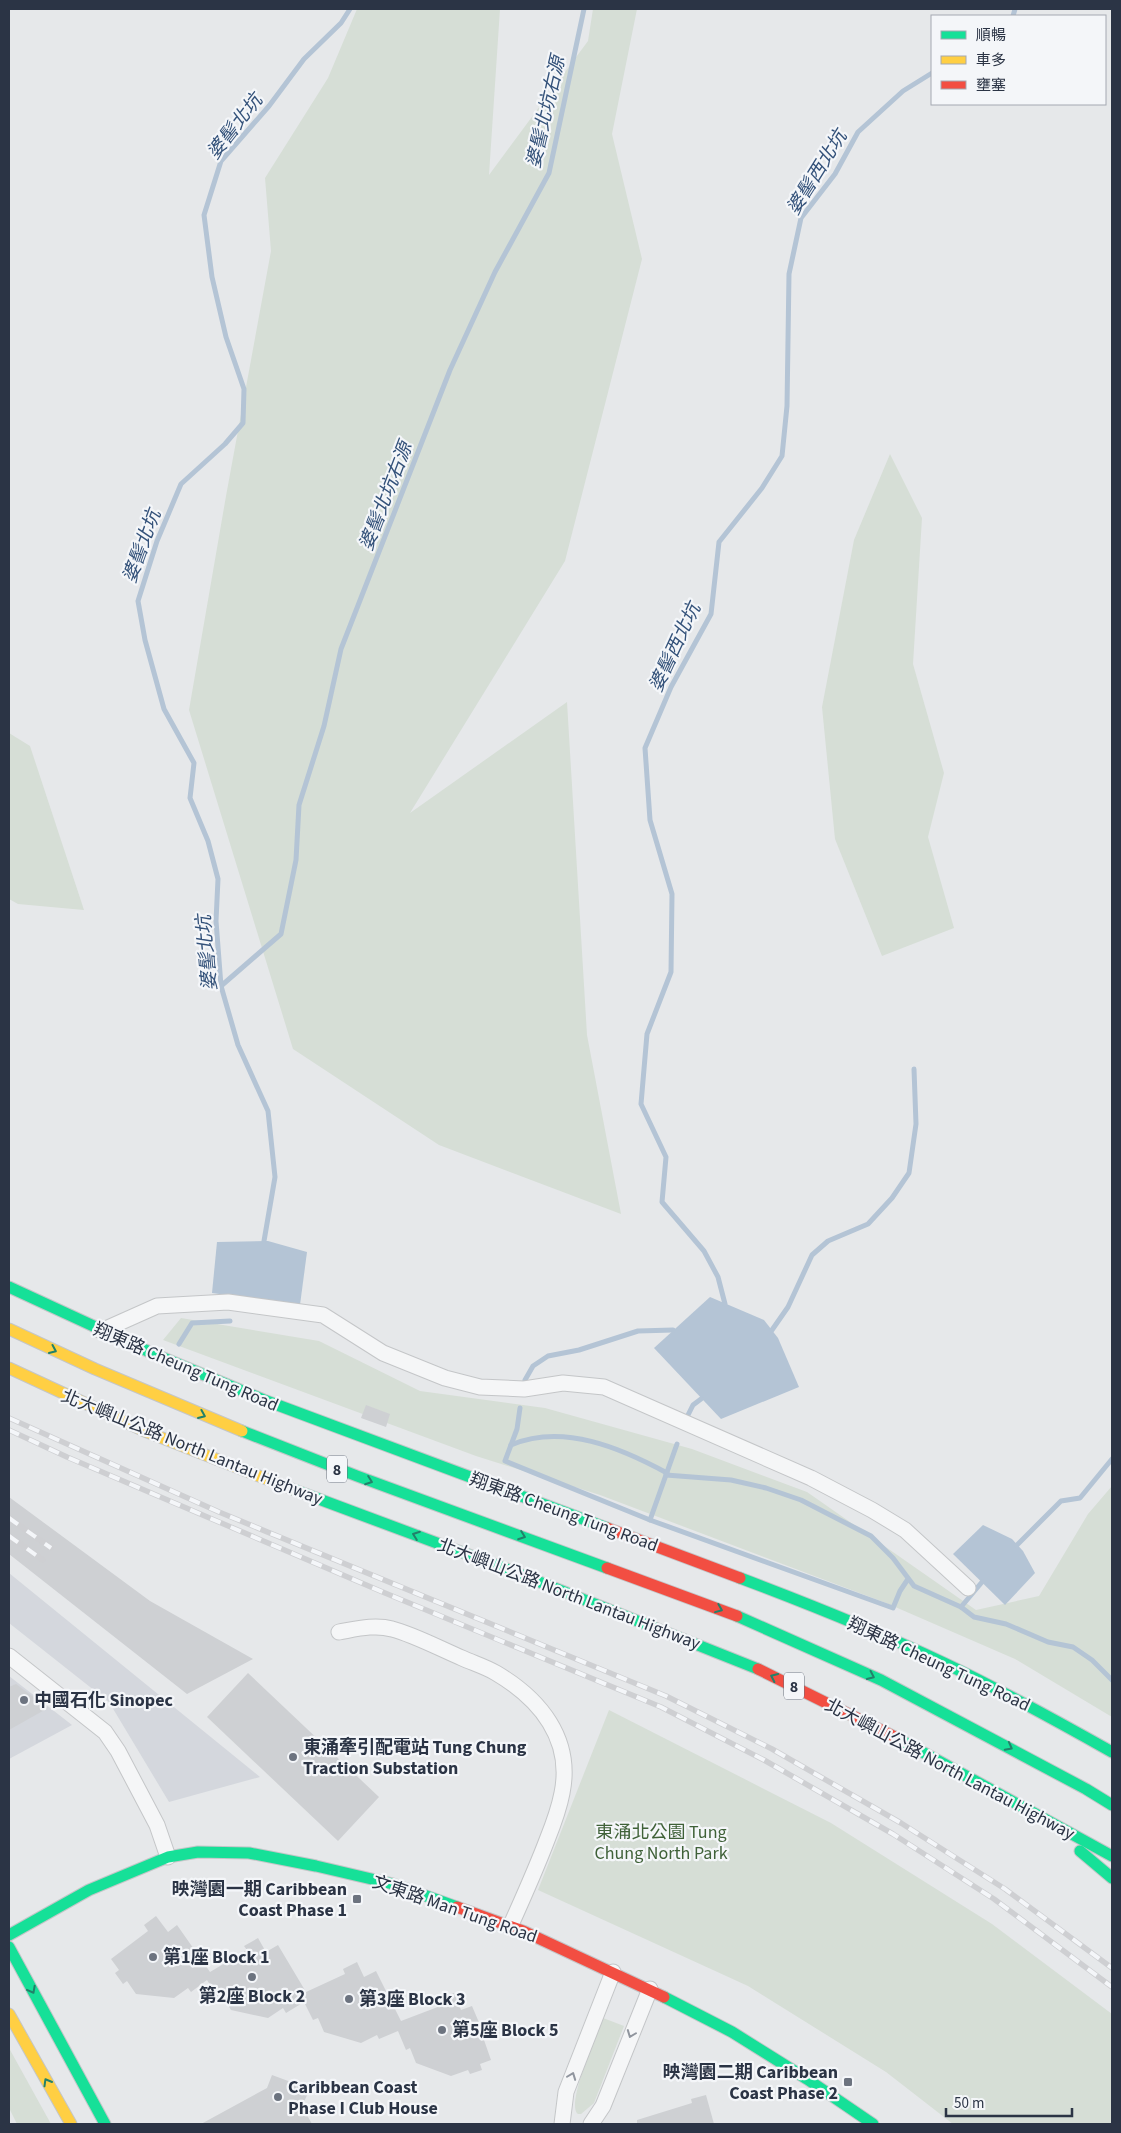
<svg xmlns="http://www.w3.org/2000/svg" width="1121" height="2133" font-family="'Source Sans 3','Noto Sans TC',sans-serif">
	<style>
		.built { fill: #d4d7dd }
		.green { fill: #d6ded6 }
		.water { fill: #b4c4d5 }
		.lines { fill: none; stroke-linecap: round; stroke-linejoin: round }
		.stream { stroke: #b4c4d5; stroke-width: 5 }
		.building { fill: #ced0d3 }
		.street-casing { stroke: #c4c6c8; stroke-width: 17 }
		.fast-casing { stroke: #c4c6c8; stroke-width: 13 }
		.slow-casing { stroke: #c4c6c8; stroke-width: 13 }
		.jam-casing { stroke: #c4c6c8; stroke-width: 13 }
		.street { stroke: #f5f6f7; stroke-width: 15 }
		.fast { stroke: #16e098; stroke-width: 11 }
		.slow { stroke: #ffcf43; stroke-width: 11 }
		.jam { stroke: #f24e42; stroke-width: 11 }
		.rail-casing { stroke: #cecfd2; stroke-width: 5.5 }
		.rail { stroke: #f4f6f9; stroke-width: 4; stroke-dasharray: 11; stroke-linecap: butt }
		.oneway { stroke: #22816a }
		.oneway2 { stroke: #90959e }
		.poi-dot { fill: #6c737f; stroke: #f4f6f9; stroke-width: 2 }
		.labels { text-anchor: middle; stroke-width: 4.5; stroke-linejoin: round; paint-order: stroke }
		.shield { fill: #f4f6f9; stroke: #676e7b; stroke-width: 1 }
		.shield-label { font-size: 16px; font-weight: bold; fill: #2b3445 }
		.street-label { font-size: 18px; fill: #2b3445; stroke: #f4f6f9 }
		.poi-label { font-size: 18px; font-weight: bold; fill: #2b3445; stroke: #f4f6f9; text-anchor: start }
		.park-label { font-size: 18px; fill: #3f6138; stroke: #f4f6f9 }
		.water-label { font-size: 19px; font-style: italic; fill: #34527a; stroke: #f4f6f9 }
	</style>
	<rect width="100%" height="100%" fill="#e6e8ea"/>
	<g class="built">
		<path d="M9,1573L260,1777L169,1802L109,1702L9,1623Z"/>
		<path d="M9,1676L72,1725L9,1759Z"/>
	</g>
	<g class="green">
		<path d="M357,9H500L489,175L588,41L593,9H637L612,134L642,259L565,561L410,813L567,702L587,1035L621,1214L439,1145L293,1049L189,710L226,496L271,251L265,178L328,78Z"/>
		<path d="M890,454L922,518L913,664L944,773L928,837L954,928L882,956L835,839L822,707L854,540Z"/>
		<path d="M9,733L30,746L84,910L18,904L9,899Z"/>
		<path d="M181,1318L319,1341L420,1391L545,1408L692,1449L807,1492L976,1610L1039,1596L1088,1514L1112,1486V1717L1015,1659L886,1603L600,1495L476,1456L163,1340Z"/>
		<path d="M609,1710L831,1823L992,1924L1112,2014V2124H953L886,2072L748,1986L538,1890Z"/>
		<path d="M603,2018L624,2026L594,2103L581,2114H578C565,2105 598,2033 603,2018Z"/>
		<path d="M9,2048L51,2124H17L9,2108Z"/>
	</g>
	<g class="water">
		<path d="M268,1241L307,1252L300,1305L212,1293L217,1242Z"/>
		<path d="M710,1297L764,1320L778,1338L799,1387L721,1419L654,1348Z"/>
		<path d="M983,1525L1012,1539L1023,1551L1035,1573L1005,1605L953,1554Z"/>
	</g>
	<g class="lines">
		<g class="stream">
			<path d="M1013,16L1015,9"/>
			<path d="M221,986L281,934L296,860L299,805L324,726L341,649L450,370L495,272L549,173L584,9"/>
			<path d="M264,1241L275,1177L268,1111L238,1045L221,986L216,921L218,879L208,841L190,798L194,763L164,709L145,640L138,601L157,541L181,484L225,444L243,423L244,389L226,337L212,277L204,215L221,161L269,106L304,59L341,23L350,9"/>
			<path d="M725,1304L718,1277L704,1251L662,1202L666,1157L641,1104L647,1034L671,972L672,894L650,820L645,748L671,687L711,614L719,542L762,488L782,456L787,406L789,274L801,218L835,174L858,132L903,91L932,73"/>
			<path d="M772,1330L788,1307L812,1255L828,1241L868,1224L892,1198L909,1173L916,1124L914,1069"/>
			<path d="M179,1344L192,1323L230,1321"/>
			<path d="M525,1380L533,1366L548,1356L579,1350L638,1331L673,1330"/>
			<path d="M520,1408L517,1429L505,1461L650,1520L893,1608L900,1591L908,1579"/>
			<path d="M687,1417L693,1405L701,1399"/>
			<path d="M511,1445C563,1423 621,1448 667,1473"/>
			<path d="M666,1475L731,1480L766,1488L801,1500L871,1536L893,1558L914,1586L961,1607L974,1617L1006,1624L1048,1642L1073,1647L1092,1660L1112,1680"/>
			<path d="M650,1520L677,1444"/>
			<path d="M1017,1545L1061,1501L1080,1498L1112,1459"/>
			<path d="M961,1607L982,1582"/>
		</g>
	</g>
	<g class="building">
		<path d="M366,1405L390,1414L386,1427L361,1418Z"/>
		<path d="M9,1497L150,1601L253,1659L187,1694L9,1554Z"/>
		<path d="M248,1673L379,1797L338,1841L207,1717Z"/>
		<path d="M16,1684L48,1708L9,1730V1687Z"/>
		<path d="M156,1916L168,1932L177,1925L210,1972L247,1950L244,1946L258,1938L266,1952L278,1945L306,1992L345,1974L343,1969L357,1962L364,1977L376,1971L401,2021L443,2005L440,1998L454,1993L461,2010L472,2006L486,2039L484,2040L491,2060L480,2064L482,2070L470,2074L468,2070L451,2076L416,2063L410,2048L406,2050L398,2031L379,2039L377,2035L361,2043L324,2032L318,2018L313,2020L304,2002L286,2013L283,2008L268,2018L231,2010L223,1996L219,1999L207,1980L191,1992L188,1988L174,1998L136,1994L127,1981L123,1984L115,1973L119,1970L111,1959L148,1931L144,1925Z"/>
		<path d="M272,2075L310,2089L302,2106L312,2124H201L267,2088Z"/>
		<path d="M706,2095L714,2124H637V2120L692,2103L691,2099Z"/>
	</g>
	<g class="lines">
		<defs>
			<g id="street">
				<path d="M101,1331L157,1306L228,1302L323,1315L383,1353L445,1378L480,1387L524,1389L563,1383L604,1387L811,1478L872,1510L905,1530L968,1588"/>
				<path d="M339,1632C356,1629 375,1624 392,1629C412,1634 441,1649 462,1658C473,1663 486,1667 496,1673C540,1699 573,1739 562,1793C559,1809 553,1825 547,1840C536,1869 523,1898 510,1927"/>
				<path d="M9,1656L105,1732L118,1751L157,1825L168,1857"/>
				<path d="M562,2124L566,2092L613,1972"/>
				<path d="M591,2124L603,2106L650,1989"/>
			</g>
			<g id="fast">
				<path d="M9,1287L154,1354L264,1400L607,1528"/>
				<path d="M242,1431L357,1476L607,1568"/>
				<path d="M292,1489L512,1571L758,1669"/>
				<path d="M740,1578C809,1604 877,1631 944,1663C1001,1690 1057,1721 1112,1752"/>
				<path d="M737,1616L881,1680L1086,1789L1112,1805"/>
				<path d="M895,1737L1112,1856"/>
				<path d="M1080,1851L1112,1878"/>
				<path d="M9,1935L89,1890L168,1857L198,1852L249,1853L316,1866L393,1884L457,1907"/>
				<path d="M9,1947L105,2124"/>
				<path d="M664,1997L732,2032L807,2079L873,2124"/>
			</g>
			<g id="slow">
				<path d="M9,1329L95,1369L242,1431"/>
				<path d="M9,1368L147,1432L292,1489"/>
				<path d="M9,2014L71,2124"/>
			</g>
			<g id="jam">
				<path d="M607,1528L740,1578"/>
				<path d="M607,1568L737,1616"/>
				<path d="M758,1669L895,1737"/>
				<path d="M457,1907L523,1931L664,1997"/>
			</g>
		</defs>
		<use href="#street" class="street-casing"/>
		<use href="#fast" class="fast-casing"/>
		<use href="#slow" class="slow-casing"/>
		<use href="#jam" class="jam-casing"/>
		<use href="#street" class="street"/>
		<use href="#fast" class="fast"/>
		<use href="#slow" class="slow"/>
		<use href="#jam" class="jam"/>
		<defs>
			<g id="rail">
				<path d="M9,1418L219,1512L666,1696L772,1749L901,1823L1005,1889L1112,1968"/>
				<path d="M9,1430L67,1457L385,1593L661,1707L764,1760L893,1834L994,1899L1112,1987"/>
				<path d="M9,1518L51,1548"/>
				<path d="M9,1536L43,1560"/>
			</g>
		</defs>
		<use href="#rail" class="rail-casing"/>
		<use href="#rail" class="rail"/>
	</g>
	<defs><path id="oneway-chevron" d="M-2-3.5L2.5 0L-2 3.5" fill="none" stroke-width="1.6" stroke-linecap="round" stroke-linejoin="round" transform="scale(1.25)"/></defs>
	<g class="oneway">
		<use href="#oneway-chevron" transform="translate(53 1350) rotate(24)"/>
		<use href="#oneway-chevron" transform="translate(202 1415) rotate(23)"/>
		<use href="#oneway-chevron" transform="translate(369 1481) rotate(20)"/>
		<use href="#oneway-chevron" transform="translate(416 1535) rotate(-160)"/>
		<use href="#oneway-chevron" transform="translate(522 1536) rotate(20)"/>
		<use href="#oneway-chevron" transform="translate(719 1609) rotate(22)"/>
		<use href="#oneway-chevron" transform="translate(871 1676) rotate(25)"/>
		<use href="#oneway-chevron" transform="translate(774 1677) rotate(-155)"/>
		<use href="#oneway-chevron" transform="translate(1009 1747) rotate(28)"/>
		<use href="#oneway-chevron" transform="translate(32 1990) rotate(62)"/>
		<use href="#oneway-chevron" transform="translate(47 2082) rotate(-120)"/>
	</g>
	<g class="oneway2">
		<use href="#oneway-chevron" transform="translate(631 2034) rotate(111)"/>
		<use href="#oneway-chevron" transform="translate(572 2076) rotate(-69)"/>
	</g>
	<g class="poi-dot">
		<circle cx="24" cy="1700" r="5"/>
		<circle cx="293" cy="1757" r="5"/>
		<rect x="352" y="1894" width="10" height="10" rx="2.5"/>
		<circle cx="153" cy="1957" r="5"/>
		<circle cx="252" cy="1977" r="5"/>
		<circle cx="349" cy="1999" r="5"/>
		<circle cx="442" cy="2030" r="5"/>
		<rect x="843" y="2077" width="10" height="10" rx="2.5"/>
		<circle cx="278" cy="2097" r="5"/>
	</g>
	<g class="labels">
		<g class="shield">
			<rect x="327" y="1455.5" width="20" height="27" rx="4"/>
			<rect x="784" y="1672.5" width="20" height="27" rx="4"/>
		</g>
		<g class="shield-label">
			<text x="337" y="1475">8</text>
			<text x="794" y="1692">8</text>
		</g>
		<g class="street-label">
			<text transform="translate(186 1367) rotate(23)" y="6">翔東路 Cheung Tung Road</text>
			<text transform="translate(192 1447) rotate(22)" y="6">北大嶼山公路 North Lantau Highway</text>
			<text transform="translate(564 1512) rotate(20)" y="6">翔東路 Cheung Tung Road</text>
			<text transform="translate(569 1594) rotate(21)" y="6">北大嶼山公路 North Lantau Highway</text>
			<text transform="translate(939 1664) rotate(25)" y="6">翔東路 Cheung Tung Road</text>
			<text transform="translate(950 1769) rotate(28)" y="6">北大嶼山公路 North Lantau Highway</text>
			<text transform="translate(455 1909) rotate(19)" y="6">文東路 Man Tung Road</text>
		</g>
		<g class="poi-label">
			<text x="34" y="1706">中國石化 Sinopec</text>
			<text x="303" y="1753">東涌牽引配電站 Tung Chung<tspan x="303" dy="21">Traction Substation</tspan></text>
			<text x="347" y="1895" text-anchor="end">映灣園一期 Caribbean<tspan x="347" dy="21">Coast Phase 1</tspan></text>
			<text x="163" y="1963">第1座 Block 1</text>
			<text x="252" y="2002" text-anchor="middle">第2座 Block 2</text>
			<text x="359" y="2005">第3座 Block 3</text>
			<text x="452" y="2036">第5座 Block 5</text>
			<text x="838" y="2078" text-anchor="end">映灣園二期 Caribbean<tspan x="838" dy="21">Coast Phase 2</tspan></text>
			<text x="288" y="2093">Caribbean Coast<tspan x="288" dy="21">Phase I Club House</tspan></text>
		</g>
		<g class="park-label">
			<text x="661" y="1838">東涌北公園 Tung<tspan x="661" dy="21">Chung North Park</tspan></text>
		</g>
		<g class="water-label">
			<text transform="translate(545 112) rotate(-77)" y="7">婆髻北坑右源</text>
			<text transform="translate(234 126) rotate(-52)" y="7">婆髻北坑</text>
			<text transform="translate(816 172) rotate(-58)" y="7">婆髻西北坑</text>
			<text transform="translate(385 496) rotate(-69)" y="7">婆髻北坑右源</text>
			<text transform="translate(141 546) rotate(-70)" y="7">婆髻北坑</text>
			<text transform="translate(674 647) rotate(-65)" y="7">婆髻西北坑</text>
			<text transform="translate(206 953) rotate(-95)" y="7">婆髻北坑</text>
		</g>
	</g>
	<rect width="1121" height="2133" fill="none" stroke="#2b3445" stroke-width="20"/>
	<rect x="931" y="15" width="175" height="90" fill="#f4f6f9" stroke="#a4a8b1"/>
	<rect x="941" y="31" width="25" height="8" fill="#16e098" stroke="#a4a8b1"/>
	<text x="976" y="40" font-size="15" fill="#2b3445">順暢</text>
	<rect x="941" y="56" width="25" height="8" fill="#ffcf43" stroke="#a4a8b1"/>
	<text x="976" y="65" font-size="15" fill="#2b3445">車多</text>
	<rect x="941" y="81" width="25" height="8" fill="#f24e42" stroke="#a4a8b1"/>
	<text x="976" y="90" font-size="15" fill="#2b3445">壅塞</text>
	<path d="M946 2108v8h126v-8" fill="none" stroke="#2b3445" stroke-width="2.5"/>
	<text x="954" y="2108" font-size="15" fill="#2b3445" stroke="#f4f6f9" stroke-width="4" paint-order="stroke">50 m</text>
</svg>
